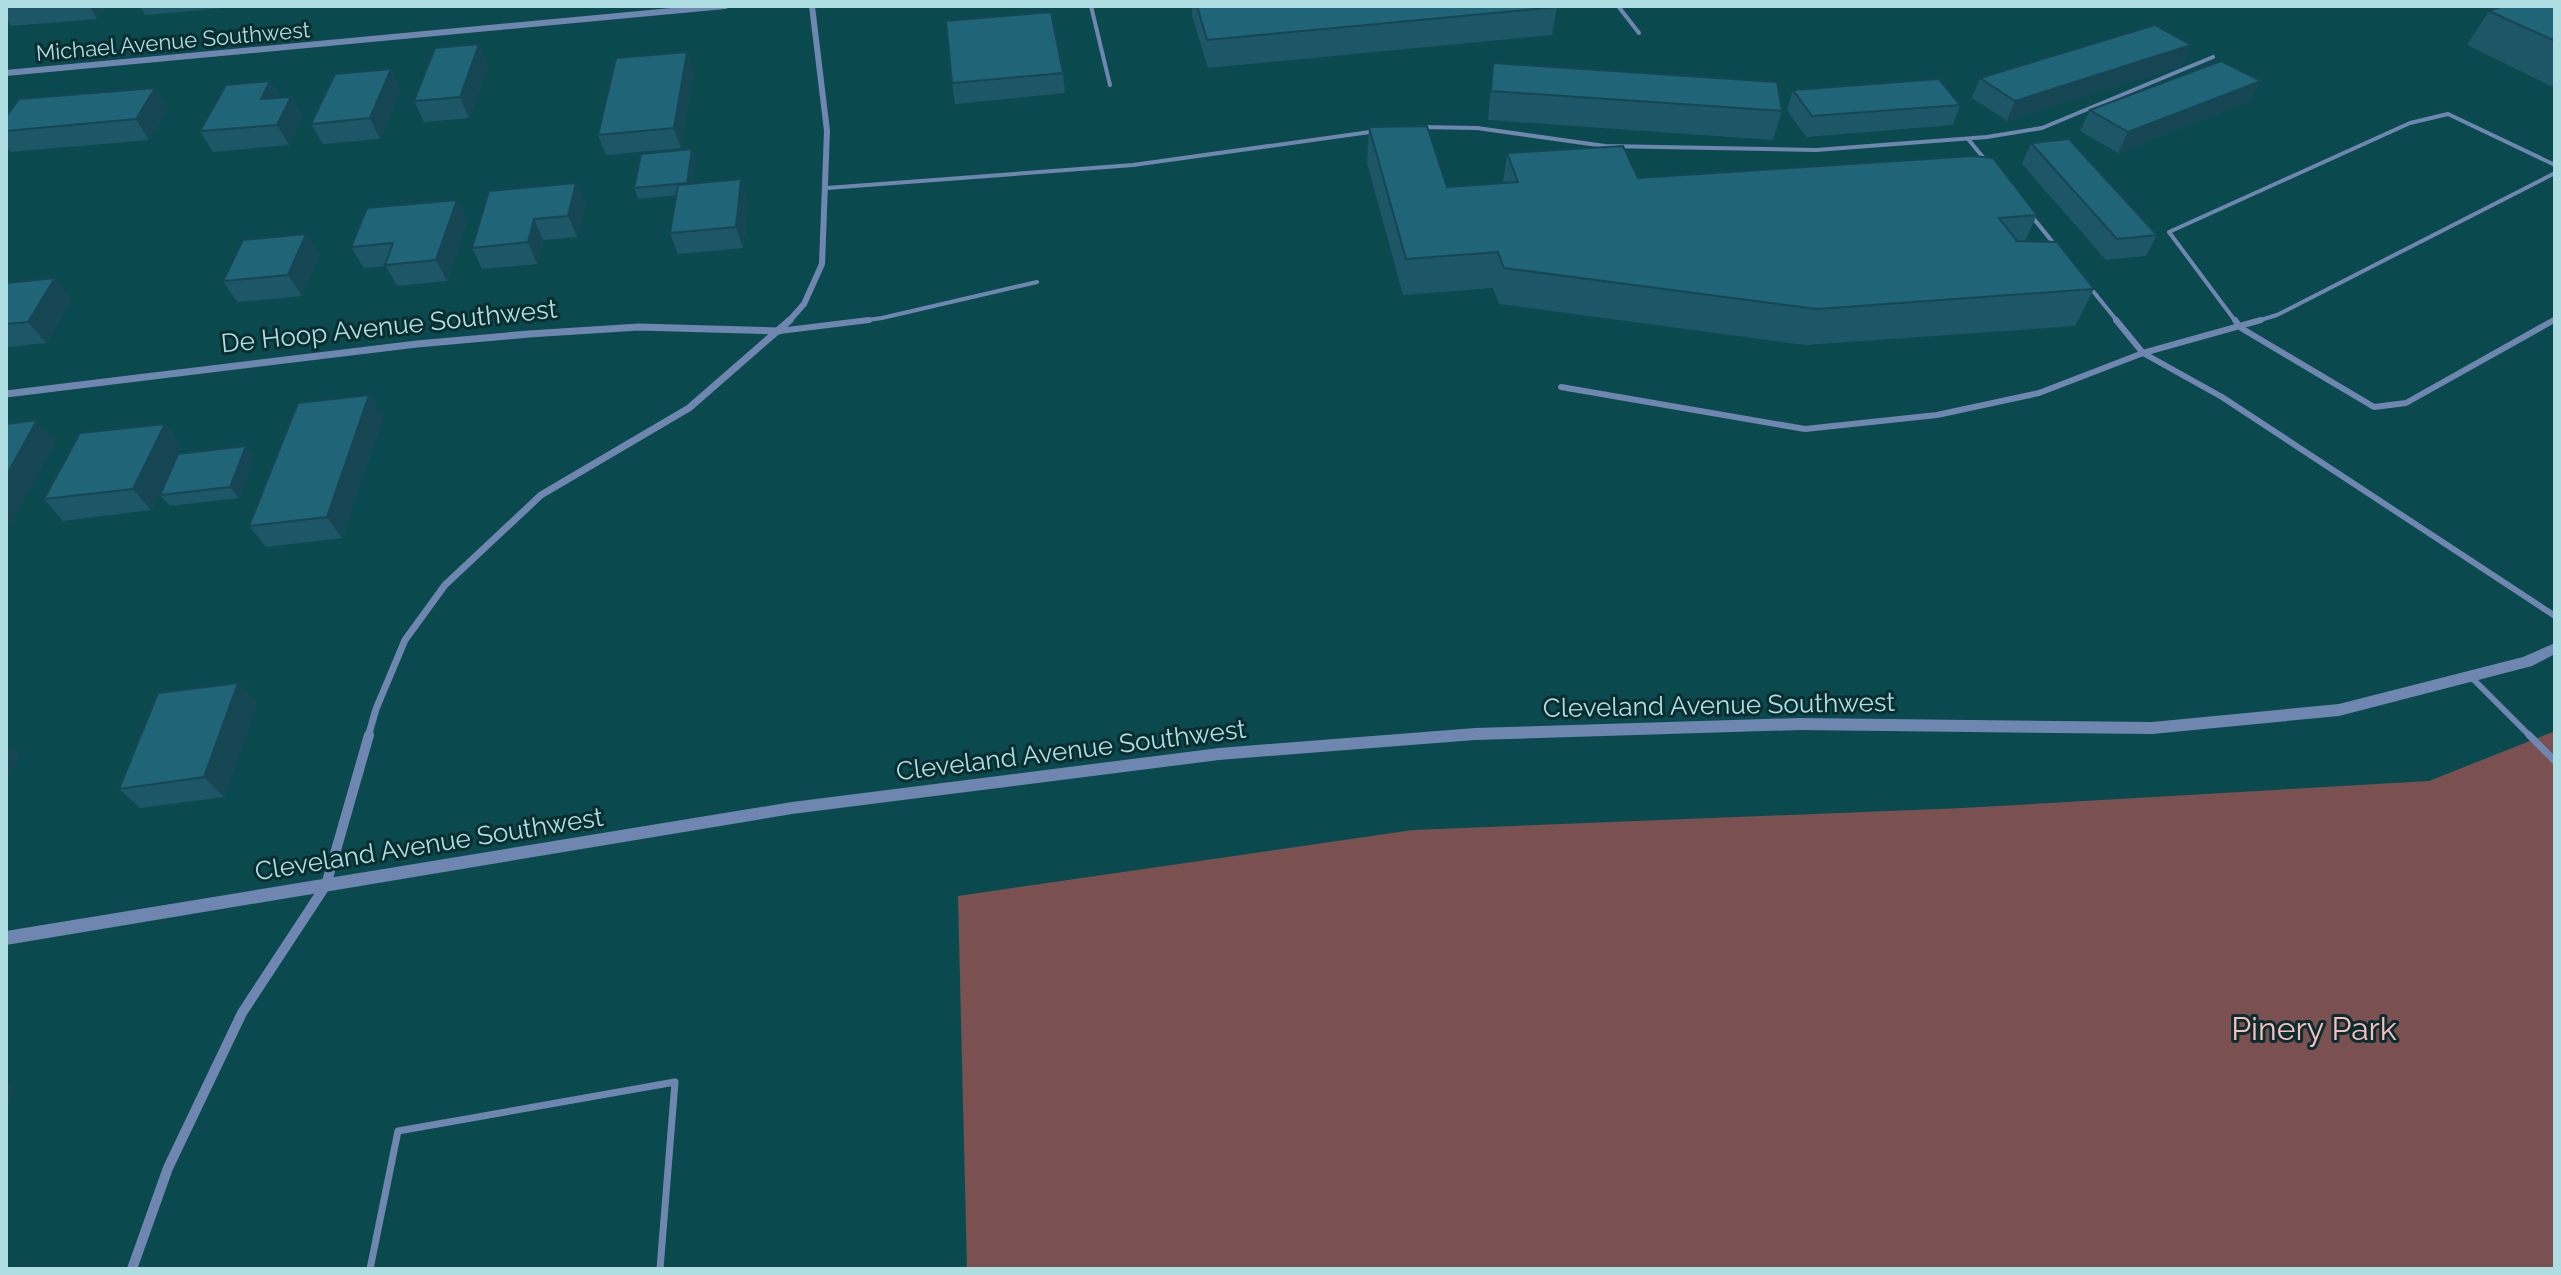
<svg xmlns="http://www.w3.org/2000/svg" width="2561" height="1275" font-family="Raleway,sans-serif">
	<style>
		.green { fill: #7a5150 }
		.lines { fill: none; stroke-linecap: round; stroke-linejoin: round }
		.service-far2 { stroke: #6f87b0; stroke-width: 4 }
		.service-far1 { stroke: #6f87b0; stroke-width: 6 }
		.service { stroke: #6f87b0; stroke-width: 7 }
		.minor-far2 { stroke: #6f87b0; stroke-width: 6 }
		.minor-far1 { stroke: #6f87b0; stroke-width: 7 }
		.minor { stroke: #6f87b0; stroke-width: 10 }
		.tertiary { fill: #6f87b0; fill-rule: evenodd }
		.wall { fill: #1c5667 }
		.shaded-wall { fill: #164654 }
		.building { fill: #206478; stroke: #164654; stroke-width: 2 }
		.labels { text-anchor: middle; stroke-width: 6; stroke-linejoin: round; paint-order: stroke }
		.far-street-label { font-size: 22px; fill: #aedee2; stroke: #0a2d30 }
		.street-label { font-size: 26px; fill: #aedee2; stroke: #0a2d30 }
		.near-park-label { font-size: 32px; fill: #fdbebb; stroke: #0a2d30 }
	</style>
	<rect width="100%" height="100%" fill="#0a4a4e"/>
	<path class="green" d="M2555,731V1269H967L958,896L1413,830L1963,808L2429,781Z"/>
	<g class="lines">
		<g class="service-far2">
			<path d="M1091,6L1110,85"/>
			<path d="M1618,6L1639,33"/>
			<path d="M1419,127L1477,128L1605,146L1816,150L1987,137L2042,128L2213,57"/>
			<path d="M1968,139L1987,162"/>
			<path d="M827,188L1133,165L1377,131"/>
			<path d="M2030,214L2055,245"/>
			<path d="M2088,285L2118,322"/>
			<path d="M853,322L882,318L1037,282"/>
			<path d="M2236,322L2169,232L2410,123L2448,114L2555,165"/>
			<path d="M2254,322L2277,315L2555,173"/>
			<path d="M2550,322L2555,319"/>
		</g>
		<g class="service-far1">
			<path d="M2116,320L2143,353L2222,397L2555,616"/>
			<path d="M2235,320L2241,328L2374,407L2406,403L2554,320"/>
			<path d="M779,331L869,320"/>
			<path d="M1561,387L1805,429L1937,415L2039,393L2143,353L2261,320"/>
			<path d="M2470,676L2531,737"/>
		</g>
		<g class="service">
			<path d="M2529,735L2555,761"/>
			<path d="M370,1269L398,1131L675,1082L660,1269"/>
		</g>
		<g class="minor-far2">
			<path d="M6,73L725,6"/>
			<path d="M788,322L804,304L822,264L827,131L812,6"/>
		</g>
		<g class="minor-far1">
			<path d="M6,394L417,344L529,334L639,327L779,331"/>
			<path d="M368,737L376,709L405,640L445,585L541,495L689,408L790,320"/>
		</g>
		<path class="minor" d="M132,1269L168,1168L242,1013L326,885L369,735"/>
		<path class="tertiary" d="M2555,643V654L2532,666L2339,716L2152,734L1800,730L1475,740L1219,760L792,814L6,945V931L792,802L1219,748L1475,728L1800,718L2152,722L2339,704L2523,657Z"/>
	</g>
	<g class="wall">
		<path d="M6,6H106L97,19L11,26L6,18Z"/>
		<path d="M140,6H225L223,8L145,15Z"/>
		<path d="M1192,6H1556L1557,7L1552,35L1208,68L1192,16Z"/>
		<path d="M2555,6V88L2467,45L2489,11Z"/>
		<path d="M2191,45L2181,66L2007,121L1972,98L1980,78Z"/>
		<path d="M1493,63L1782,111L1773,140L1488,120Z"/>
		<path d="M488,65L469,118L424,122L414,101Z"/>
		<path d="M694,72L681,148L606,155L598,135Z"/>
		<path d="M1063,73L1065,93L955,104L952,83Z"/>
		<path d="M270,81L280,98L291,97L302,117L289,145L213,152L200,131Z"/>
		<path d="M401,89L380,139L323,144L311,124Z"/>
		<path d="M1793,90L1960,105L1953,125L1806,137L1787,110Z"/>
		<path d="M2250,101L2118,153L2080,131L2090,110Z"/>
		<path d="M168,108L149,140L10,152L6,146V117Z"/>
		<path d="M1369,127L1447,187L1503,183L1507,153L1638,178L2037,215L2025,241L2094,289L2075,326L1805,345L1499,304L1493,288L1403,295L1367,163Z"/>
		<path d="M2031,143L2157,235L2146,256L2106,260L2022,164Z"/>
		<path d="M692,149L696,160L692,184L748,200L743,248L678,254L670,233L677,195L638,199L634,188Z"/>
		<path d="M576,183L585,204L577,237L543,240L537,264L482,269L472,248Z"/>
		<path d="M457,200L467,221L447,281L397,286L386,266L364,268L351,247Z"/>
		<path d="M306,234L319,255L302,296L237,302L223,281Z"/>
		<path d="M6,283L72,299L46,343L6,347Z"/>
		<path d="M369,395L383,416L342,538L266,547L249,526Z"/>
		<path d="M165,424L181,445L151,510L63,521L44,499Z"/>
		<path d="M254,457L239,498L170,506L160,495Z"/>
		<path d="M238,683L257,703L224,797L140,808L119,789Z"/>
	</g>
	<g class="shaded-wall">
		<path d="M89,6H106L97,19Z"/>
		<path d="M479,44L488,65L469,118L460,97Z"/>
		<path d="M2191,45L2181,66L2007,121L2015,101Z"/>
		<path d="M687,52L694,72L681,148L674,128Z"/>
		<path d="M391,69L401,89L380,139L370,118Z"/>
		<path d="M270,81L282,102L261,99Z"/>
		<path d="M2261,81L2250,101L2118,153L2128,132Z"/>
		<path d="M155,88L168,108L149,140L136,119Z"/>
		<path d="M291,97L302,117L289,145L277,125Z"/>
		<path d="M692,149L696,160L691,194L687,183Z"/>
		<path d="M741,179L748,200L743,248L736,227Z"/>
		<path d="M576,183L585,204L577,237L568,216Z"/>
		<path d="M457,200L467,221L447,281L436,260Z"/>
		<path d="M534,219L543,240L537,264L528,242Z"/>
		<path d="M306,234L319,255L302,296L288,275Z"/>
		<path d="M55,278L72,299L46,343L28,322Z"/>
		<path d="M369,395L383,416L342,538L327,517Z"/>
		<path d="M37,420L56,442L9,528L6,526V476Z"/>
		<path d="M165,424L181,445L151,510L133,489Z"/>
		<path d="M246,446L254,457L239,498L230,487Z"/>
		<path d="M238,683L257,703L224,797L204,777Z"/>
		<path d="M6,742L20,754L6,784Z"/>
		<path d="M6,1082L15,1088L6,1110Z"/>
	</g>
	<g class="building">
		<path d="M1197,6H1556L1557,7L1207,40Z"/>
		<path d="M2503,6H2555V41L2489,11Z"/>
		<path d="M1051,12L1063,73L952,83L946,21Z"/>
		<path d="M2155,25L2191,45L2015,101L1980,78Z"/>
		<path d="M479,44L460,97L414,101L435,48Z"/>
		<path d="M687,52L674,128L598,135L616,58Z"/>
		<path d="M2221,61L2261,81L2128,132L2090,110Z"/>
		<path d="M1493,63L1777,82L1782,111L1491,91Z"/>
		<path d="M391,69L370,118L311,124L335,74Z"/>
		<path d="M1939,79L1960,105L1812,116L1793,90Z"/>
		<path d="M270,81L261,99L291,97L277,125L200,131L226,85Z"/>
		<path d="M155,88L136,119L6,131V117L19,99Z"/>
		<path d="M1427,126L1447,187L1518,182L1507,153L1623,146L1638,178L1973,156L1993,158L2037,215L1999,218L2017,241L2057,242L2094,289L1817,309L1504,268L1498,252L1406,259L1369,127Z"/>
		<path d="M2069,139L2157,235L2117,239L2031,143Z"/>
		<path d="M692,149L687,183L634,188L641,154Z"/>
		<path d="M741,179L736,227L670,233L678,185Z"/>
		<path d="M576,183L568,216L534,219L528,242L472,248L489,191Z"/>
		<path d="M457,200L436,260L385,265L393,243L351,247L367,208Z"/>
		<path d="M306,234L288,275L223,281L243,240Z"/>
		<path d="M55,278L28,322L6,324V283Z"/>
		<path d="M369,395L327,517L249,526L298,403Z"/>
		<path d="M37,420L6,476V424Z"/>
		<path d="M165,424L133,489L44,499L80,433Z"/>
		<path d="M246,446L230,487L160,495L178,454Z"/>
		<path d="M238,683L204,777L119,789L158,693Z"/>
	</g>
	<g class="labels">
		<g class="far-street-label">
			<text transform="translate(173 41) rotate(-5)" y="8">Michael Avenue Southwest</text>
		</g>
		<g class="street-label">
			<text transform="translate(389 326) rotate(-6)" y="9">De Hoop Avenue Southwest</text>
			<text transform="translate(1719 705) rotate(-1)" y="9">Cleveland Avenue Southwest</text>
			<text transform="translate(1071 750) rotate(-7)" y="9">Cleveland Avenue Southwest</text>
			<text transform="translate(429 844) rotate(-9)" y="9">Cleveland Avenue Southwest</text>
		</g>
		<g class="near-park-label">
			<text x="2314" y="1040">Pinery Park</text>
		</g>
	</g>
	<rect width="2561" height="1275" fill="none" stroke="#aedee2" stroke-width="16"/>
</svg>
